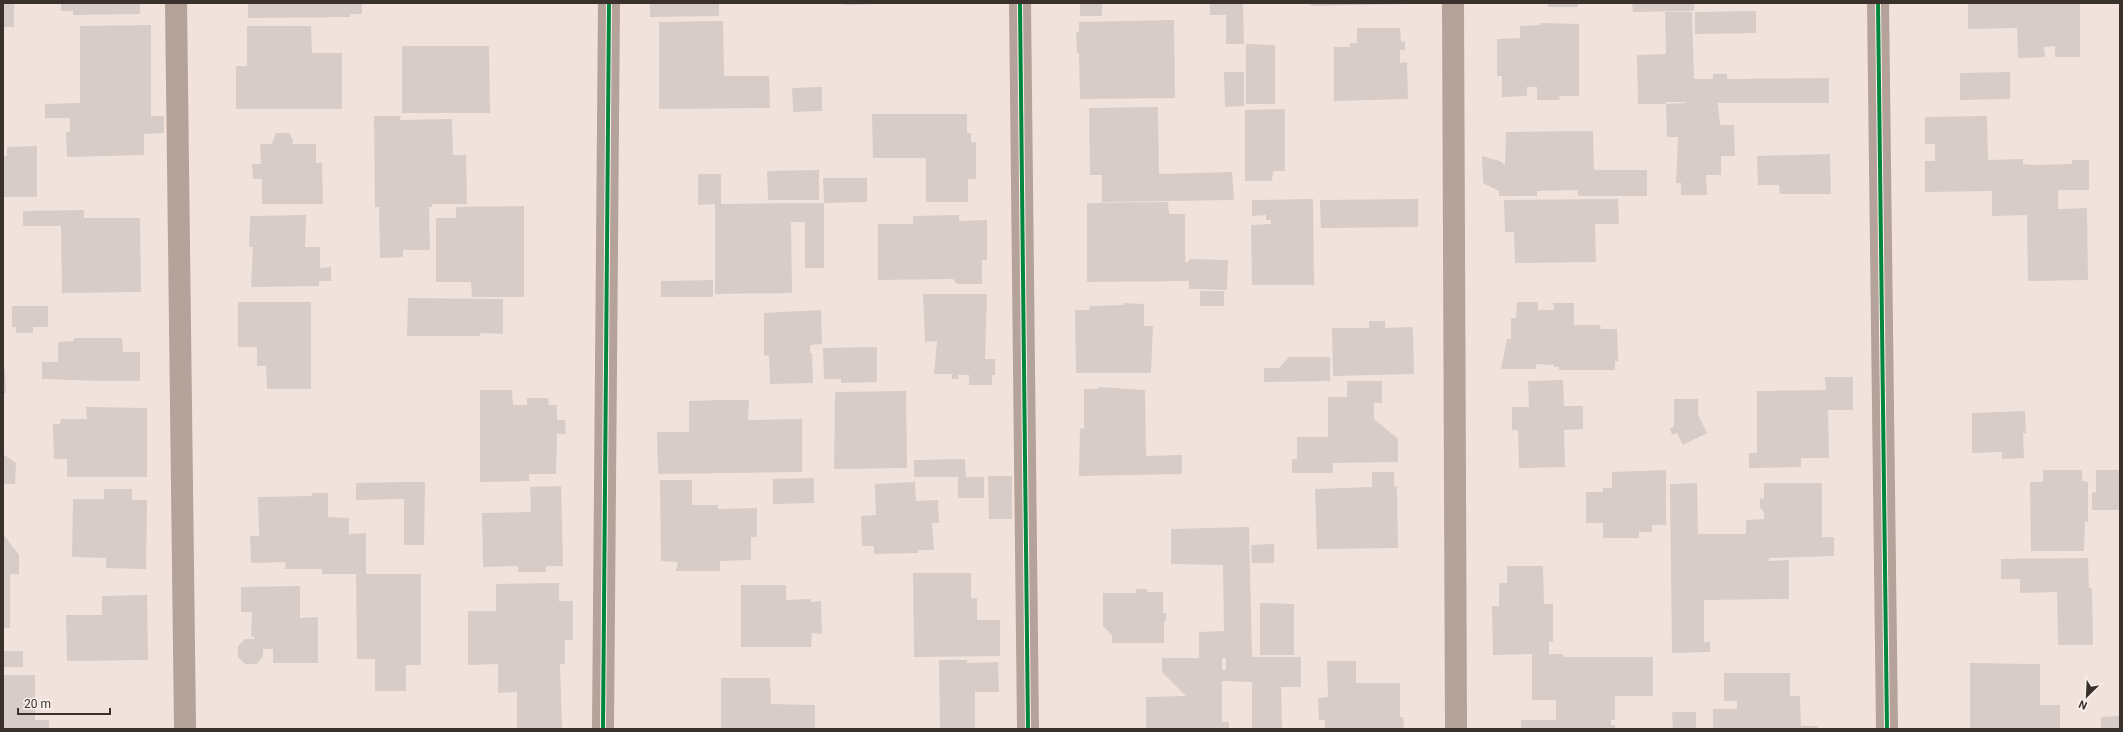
<svg xmlns="http://www.w3.org/2000/svg" width="2123" height="732" font-family="Roboto,sans-serif">
	<style>
		.building { fill: #d7ccc7; fill-rule: evenodd }
		.lines { fill: none; stroke-linecap: round; stroke-linejoin: round }
		.street { stroke: #b5a29a; stroke-width: 22 }
		.cycleway-casing { stroke: #fbf1ec; stroke-width: 6 }
		.cycleway { stroke: #00873e; stroke-width: 4 }
	</style>
	<rect width="100%" height="100%" fill="#f1e3dc"/>
	<g class="building">
		<rect x="3" y="3" width="11" height="24"/>
		<path d="M61,3H140V14L73,15V11H61Z"/>
		<path d="M248,3H362V14H350V17L248,18Z"/>
		<path d="M650,3H719V16L650,17Z"/>
		<path d="M845,3H871V4L845,5Z"/>
		<rect x="1080" y="3" width="22" height="13"/>
		<path d="M1210,3H1243L1244,44H1226V15H1210Z"/>
		<path d="M1311,3H1405V4L1311,6Z"/>
		<rect x="1548" y="3" width="30" height="4"/>
		<path d="M1632,3H1694V11L1633,12Z"/>
		<path d="M1968,3H2080V57H2055V46L2044,47L2045,57L2018,58L2017,28L1968,29Z"/>
		<path d="M1756,11V33L1695,34V12Z"/>
		<path d="M1665,12H1692L1694,79H1713V74H1727V79L1829,78V103H1718L1720,125H1734L1735,156H1721V175H1706L1707,195H1681V183H1676L1678,137H1667L1666,104H1638L1637,55L1666,54ZM1666,102H1686V103L1666,104Z"/>
		<path d="M1174,20L1175,98L1080,99L1079,53H1077L1076,32H1079V22Z"/>
		<path d="M723,21L724,76H769L770,108L659,109V22Z"/>
		<path d="M1540,23L1579,24V96H1559L1560,100H1537V87H1527V96L1502,97V76H1497V39L1520,38V26L1540,25Z"/>
		<path d="M151,25V116H164V133L144,134V155L67,157L66,132H70V118H45V104L80,103V26Z"/>
		<path d="M247,26H311L312,53H342V109H236V66H247Z"/>
		<path d="M1357,28H1400L1401,42L1405,41V50H1400V63L1407,62L1408,99L1334,101V47H1350V43H1357Z"/>
		<path d="M1246,44L1275,45V104H1246Z"/>
		<path d="M402,46H489L490,113H402Z"/>
		<path d="M1224,72H1244V106L1225,107Z"/>
		<path d="M2010,72V99L1960,100V73Z"/>
		<path d="M822,87V111L793,112L792,88Z"/>
		<path d="M1158,107L1159,174L1232,172L1234,200L1102,202V175H1090L1089,108Z"/>
		<path d="M1285,109V171H1273L1272,181H1245V110Z"/>
		<path d="M872,114H967V133H971V142H976V179H968V202H926V158H873Z"/>
		<path d="M374,116H401L400,120L452,119L453,155H466L467,204H432V207H429L430,250H403V257L380,258L379,207H375Z"/>
		<path d="M1987,116L1988,160L2023,159V164L2035,165L2072,164V160H2089V190H2058V209L2087,208L2088,280L2028,281L2027,215L1992,216V191L1925,192V161H1935V144H1925V117Z"/>
		<path d="M1593,131L1594,170H1647V196H1578V190L1537,191V196H1499V191L1483,183L1482,156L1500,161L1505,165L1506,132Z"/>
		<path d="M276,133H289L293,140V144H316V163H322L323,204H262V179H253L252,164H261L260,144H272Z"/>
		<path d="M37,146V197H3V156H7V147Z"/>
		<path d="M1830,154L1831,194H1780L1779,185H1758L1757,156Z"/>
		<path d="M819,170V200H768L767,171Z"/>
		<path d="M698,174H721V204L824,203V268H805V222H791L792,293L715,294V204L698,205Z"/>
		<path d="M823,178H867V202L824,203Z"/>
		<path d="M1313,199L1314,285H1252L1251,225L1271,224V220H1266V215L1252,216V200Z"/>
		<path d="M1418,199V227L1321,228L1320,200Z"/>
		<path d="M1618,199L1619,224H1595L1596,262L1515,263L1514,232H1505L1504,200Z"/>
		<path d="M1168,202L1169,214H1185V262H1189V259L1228,260L1227,290L1189,289V281L1087,282V203Z"/>
		<path d="M524,206V297H472L471,282H436V218H456V207Z"/>
		<path d="M84,210V218H140L141,292L62,293L61,226H23V211Z"/>
		<path d="M306,215L305,247H320V268L331,267V281H319V286L251,287L253,247H249L250,216Z"/>
		<path d="M959,215V221L987,220V260H982V284H957L953,279L878,280V224H913V216Z"/>
		<path d="M713,280V297H661V281Z"/>
		<rect x="1200" y="291" width="24" height="15"/>
		<path d="M923,294H987L985,359H995V375H992V385H969V375H958L959,379H952V374H934L937,341L925,342Z"/>
		<path d="M408,298L503,299V334L480,333V336H407Z"/>
		<path d="M238,302H311V389H267L266,366H257V347H238Z"/>
		<path d="M1517,302H1538V310H1554L1553,303H1574V325H1600L1601,329H1617L1618,361H1615V370H1559V367H1554V365L1536,364V369H1501L1507,339H1511V318H1516Z"/>
		<path d="M1123,303L1144,304V326H1153L1151,373H1076L1075,310H1089L1090,306L1124,305Z"/>
		<path d="M12,306H48V327H33V333H16V327H12Z"/>
		<path d="M821,310L822,344L810,345V353H812L813,383L770,384L769,356L764,355V313Z"/>
		<path d="M1369,321H1385V328L1413,327L1414,374L1333,376L1332,328H1369Z"/>
		<path d="M74,338H122L123,352H140V381H103L42,379V362H58V342L74,341Z"/>
		<path d="M877,347V382L841,383V379H824L823,348Z"/>
		<path d="M1289,357H1330V381L1264,382V368H1279Z"/>
		<path d="M3,369H5L6,393H3Z"/>
		<path d="M1825,377H1853V410H1828L1829,458H1801V467L1749,468V453H1757V391L1826,390Z"/>
		<path d="M1563,380L1564,406H1583V429L1564,430L1565,467L1519,468L1518,430H1512V407H1529L1528,381Z"/>
		<path d="M1347,381H1382V403H1374V419L1398,439V462L1333,463V473H1292V459H1297V437H1328V397H1347Z"/>
		<path d="M1098,387L1145,390L1146,456L1182,455V474L1079,476L1080,428L1084,429V389H1098Z"/>
		<path d="M480,390H512L513,405H527V398H548L549,405H557V420H565L566,434H557L556,474H529V481L480,482Z"/>
		<path d="M906,391L907,468L834,469L835,392Z"/>
		<path d="M1674,399H1698V415L1707,433L1683,445L1677,433L1672,435L1670,428L1674,427Z"/>
		<path d="M720,400H749L748,420L802,419V472L658,474L657,432H689V401Z"/>
		<path d="M86,407L147,408V477H67V459H54L53,424H60L61,419H87Z"/>
		<path d="M2025,411L2026,433H2023L2024,458L2002,459V452L1972,453V413Z"/>
		<path d="M3,454L16,463L15,484H3Z"/>
		<path d="M965,459L966,477H984V498H958V477H914V460Z"/>
		<path d="M1666,470V525H1652V532H1639V538H1603V523H1586V492H1603V488H1612V472Z"/>
		<path d="M2043,470H2082V481L2088,482V522H2085L2084,551H2031L2030,482H2043Z"/>
		<path d="M2096,470H2120V510H2092V493L2096,492Z"/>
		<path d="M1372,472H1394V487L1397,486L1398,548L1317,549L1315,489L1372,487Z"/>
		<path d="M988,476H1012V519H989Z"/>
		<path d="M814,478V503L773,504V479Z"/>
		<path d="M660,480H692V505H718V509L757,508V537H751V560L720,561V571H676L678,562L661,561Z"/>
		<path d="M404,482H425L424,545H404V499L356,500V483Z"/>
		<path d="M915,482L916,501L938,500L939,523H932L934,550H918V553L874,554V546H862L861,516L876,515L875,484Z"/>
		<path d="M1697,483L1698,534H1746V520L1764,519V513L1760,507V498L1764,499V483H1822V537H1834V556L1769,558V561L1789,560V599L1704,600V642H1710V652L1672,653L1670,484Z"/>
		<path d="M561,486L563,566H546V572H518V566L483,567L482,513L531,512L530,487Z"/>
		<path d="M104,489H132V500H147L146,569L106,568V558L72,557L73,499H104Z"/>
		<path d="M312,493H328V517L349,518V534L366,533V574H421V665H406V691H375V659H357L356,574H322V569H285L286,562L251,563L250,536H259L258,497L312,496Z"/>
		<path d="M1249,527L1252,657H1301V687H1281L1282,729H1252V682L1222,681V722H1229V729H1146V697L1186,696L1162,672V658H1199V632L1224,631L1223,565L1171,564V529ZM1222,658H1226V670H1222Z"/>
		<path d="M3,534L19,555V574H10V628H3Z"/>
		<path d="M1274,544V563H1252L1251,545Z"/>
		<path d="M2088,558L2089,588H2092L2093,645H2058L2057,592L2020,593V579H2001V559Z"/>
		<path d="M1507,566H1543L1544,604H1553V642H1549V654H1563V657H1653V696H1615V720H1611V725H1615V729H1521V720H1556V700H1532V654L1493,655L1492,606H1499V583H1507Z"/>
		<path d="M913,573H971V598H977V620H1000V656L914,657Z"/>
		<path d="M559,583V601H573V640H565V664H560L562,729H517V692L498,693V664L468,665V611H496V584Z"/>
		<path d="M741,585H786V600L811,599V602L821,601L822,634L812,633L811,647H741Z"/>
		<path d="M300,586V618L318,617V663H273V649H263V656L257,664H245L238,657V646L245,639H254V636L251,637L252,612H241V587Z"/>
		<path d="M1136,589H1147V592H1163V613H1166V621H1164V643H1112V635L1103,626V593H1136Z"/>
		<path d="M147,595L148,660L67,661L66,615H102V596Z"/>
		<path d="M1260,603L1294,604V655H1260Z"/>
		<rect x="3" y="651" width="20" height="16"/>
		<path d="M939,660H967V663L998,662L999,692H975V729H940Z"/>
		<path d="M1327,661H1356V683H1400V717H1403L1404,729H1325V720H1319L1318,698L1328,697Z"/>
		<path d="M1970,663L2040,664V705H2060V729H1970Z"/>
		<path d="M1724,673H1790V696H1800L1801,726H1818V729H1713V709H1737V701H1724Z"/>
		<path d="M3,675H35V720H49V729H3Z"/>
		<path d="M721,678H770L771,704L815,705V729H721Z"/>
		<path d="M1672,712H1696V729H1673Z"/>
		<path d="M2120,716V729H2101V717Z"/>
	</g>
	<g class="lines">
		<g class="street">
			<path d="M176,3L185,727"/>
			<path d="M1020,3L1028,729"/>
			<path d="M1453,3L1456,729"/>
			<path d="M1878,3L1887,729"/>
			<path d="M603,729L609,3"/>
		</g>
		<defs>
			<g id="cycleway">
				<path d="M1020,3L1028,729"/>
				<path d="M1878,3L1887,729"/>
				<path d="M603,729L609,3"/>
			</g>
		</defs>
		<use href="#cycleway" class="cycleway-casing"/>
		<use href="#cycleway" class="cycleway"/>
	</g>
	<rect width="2123" height="732" fill="none" stroke="#3b312c" stroke-width="8"/>
	<g transform="translate(2087 696) rotate(204)" stroke="#fbf1ec" stroke-width="3" paint-order="stroke">
	<path d="M0-3L7 15L0 10L-7 15Z" fill="#3b312c"/>
	<text y="-6" font-size="11" font-weight="bold" text-anchor="middle" fill="#3b312c">N</text>
	</g>
	<path d="M18 708v6h92v-6" fill="none" stroke="#3b312c" stroke-width="2"/>
	<text x="24" y="708" font-size="12" fill="#3b312c" stroke="#fbf1ec" stroke-width="3" paint-order="stroke">20 m</text>
</svg>
